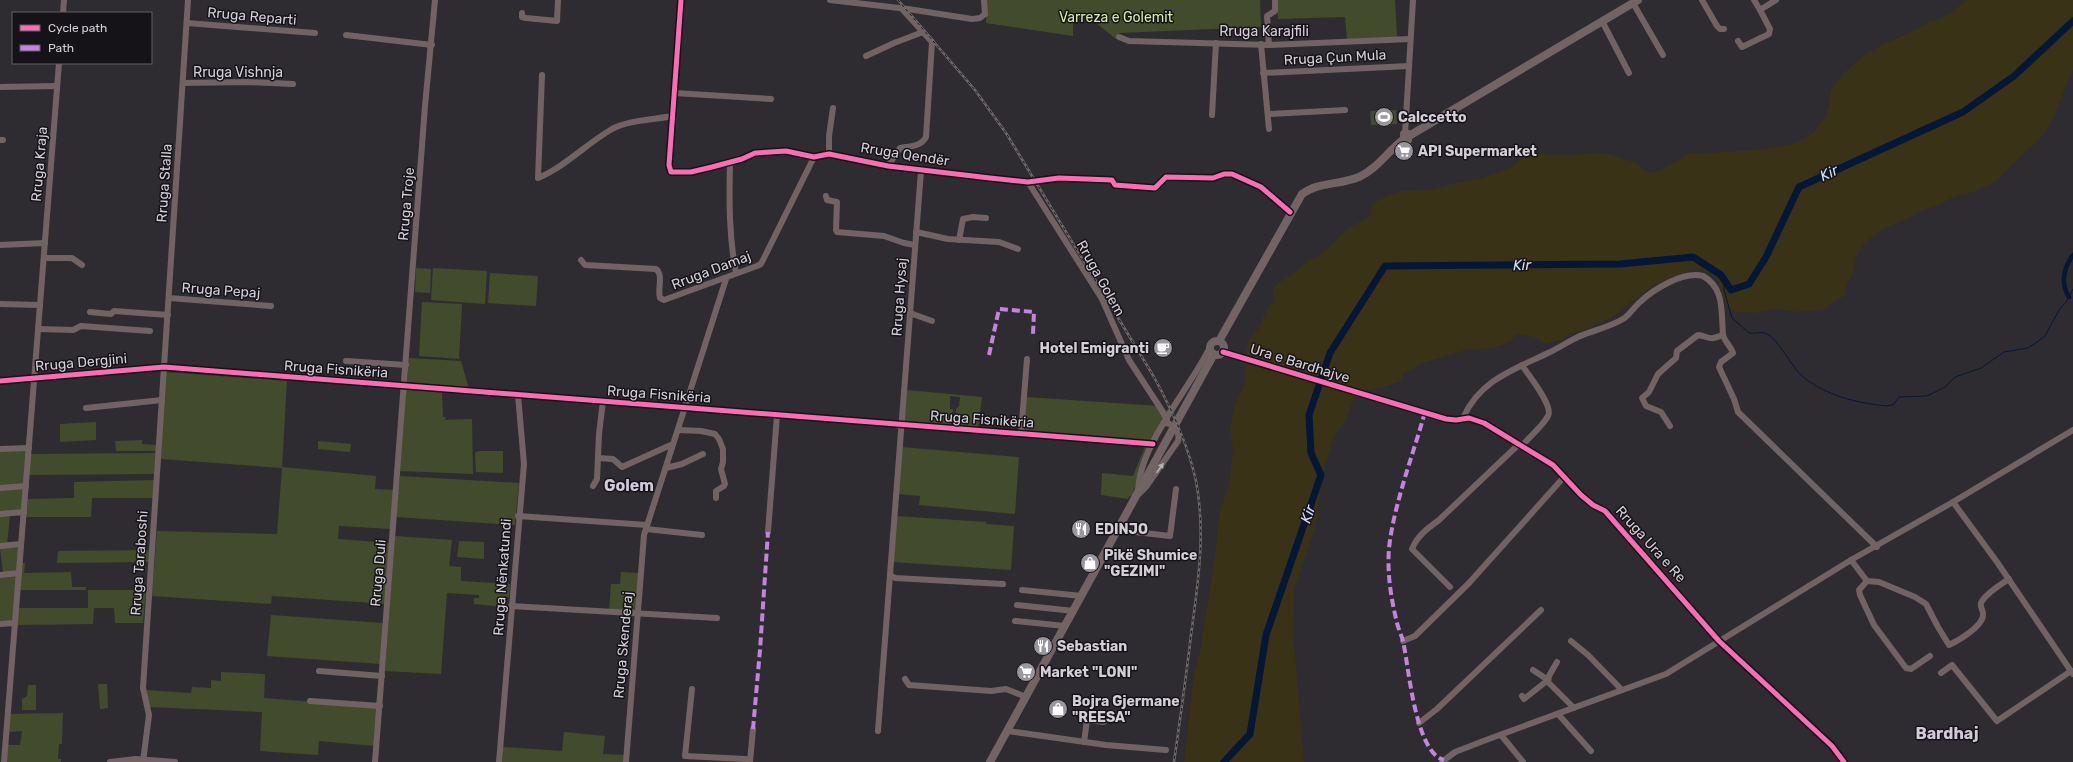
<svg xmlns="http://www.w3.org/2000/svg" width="2073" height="762" font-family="Rubik,sans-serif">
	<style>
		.green { fill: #424c2c }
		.sand { fill: #393216 }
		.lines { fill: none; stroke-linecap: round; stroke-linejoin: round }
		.stream { stroke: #051736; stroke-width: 1 }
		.canal { stroke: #051736; stroke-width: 4.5 }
		.river { stroke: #051736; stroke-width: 7 }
		.minor { stroke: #716363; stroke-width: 6 }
		.major { stroke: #726365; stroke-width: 8 }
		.rail-casing { stroke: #6f6868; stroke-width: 2.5 }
		.rail { stroke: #161318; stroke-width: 1; stroke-dasharray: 3; stroke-linecap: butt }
		.quiet { stroke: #c483df; stroke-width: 4; stroke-dasharray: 8 4; stroke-linecap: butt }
		.cycleway-casing { stroke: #161318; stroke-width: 8 }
		.cycleway { stroke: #f96db3; stroke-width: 5 }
		.oneway { fill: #b6afb4 }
		.labels { text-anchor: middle; stroke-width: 3; stroke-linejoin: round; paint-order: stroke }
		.street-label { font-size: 14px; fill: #d4cfd7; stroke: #161318 }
		.park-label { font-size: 14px; fill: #d3eca0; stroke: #161318 }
		.poi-label { font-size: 14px; font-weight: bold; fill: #d4cfd7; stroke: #161318; text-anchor: start }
		.water-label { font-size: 15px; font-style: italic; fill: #cddef8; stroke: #161318 }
		.quarter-label { font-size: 16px; font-weight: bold; fill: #d2cad9; stroke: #161318 }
	</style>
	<rect width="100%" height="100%" fill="#2f2c31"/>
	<g class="green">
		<path d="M987,0H1260L1261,27L1119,33V39H1116L1090,18H1073V36L986,23Z"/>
		<path d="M1277,0H1395L1397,37L1347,39L1345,17L1278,19Z"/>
		<path d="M1396,110L1397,124L1371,125L1370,111Z"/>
		<path d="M416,268L431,269L430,293L415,292Z"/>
		<path d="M433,268L487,271L485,304L431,300Z"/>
		<path d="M490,273L538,276L536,306L488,303Z"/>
		<path d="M422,302L462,304L459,359L419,356Z"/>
		<path d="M409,358L461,361L469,389L407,382Z"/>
		<path d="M165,372L287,381L282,467L376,476L375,489L395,490L392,529L339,526L338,539L391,543L387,604L272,596L271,604L152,596L157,531L277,534L282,468L161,459Z"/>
		<path d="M406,390L442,392L443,417H446L445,420L472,419L473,474L400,471Z"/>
		<path d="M907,390L982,397L978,428L955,426L956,409L959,406L960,397L950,396V409H953L951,426L904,422Z"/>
		<path d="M1026,397L1159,406L1170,412L1150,441L1025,432Z"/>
		<path d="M96,422V440L60,442V424Z"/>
		<path d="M142,440V444L156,445V451H116L115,441Z"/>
		<path d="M318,441L351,444L350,452L318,449Z"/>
		<path d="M901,447L1019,457L1015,514L919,505L920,496L898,494Z"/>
		<path d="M1145,447L1148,448L1132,497L1129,496L1128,499L1101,495L1102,473L1133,476Z"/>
		<path d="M27,449L24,485L0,487V450Z"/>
		<path d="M478,451H503V473L476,472L475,453Z"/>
		<path d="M156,453L154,474L28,475L29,454Z"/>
		<path d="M400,476L519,483L515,525L396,517Z"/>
		<path d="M154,480V498H92L91,517H24L26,499L74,498V482Z"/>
		<path d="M23,488L22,510L0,513V490Z"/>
		<path d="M0,515H10L7,544L0,545Z"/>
		<path d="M896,516L986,522V524L1014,526L1011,570L893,562Z"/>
		<path d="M395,536L452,540L449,566L461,567V581L510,584L509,597H504L505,607L474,604V598H479V595L447,593L441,674L385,671Z"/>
		<path d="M459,541L484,542V559L457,557Z"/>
		<path d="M17,546L19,548L17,570L3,573L0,548Z"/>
		<path d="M150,550V562L57,563L58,551Z"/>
		<path d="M21,563H25L24,573L71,572L72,587H86V590H19Z"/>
		<path d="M621,572L639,573L635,612L609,610L611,584H620Z"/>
		<path d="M15,575L17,578L13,621L0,623V576Z"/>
		<path d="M88,590H146L143,623H115L114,608H94L93,624L16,625L18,608H88Z"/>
		<path d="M271,615L383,623L381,664L267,656Z"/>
		<path d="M221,672L265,674L264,698L378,707L375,746L319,741L318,755L260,751L262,712L150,707L145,690L191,693L192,687L211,688V680L221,681Z"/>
		<path d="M98,684H107L108,708L100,709Z"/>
		<path d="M28,685H36V710H22V699L27,696Z"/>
		<path d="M63,713L62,744H59L58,759H61V762H6L7,745H20L22,731L8,732L9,714Z"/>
		<path d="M564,732L605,736L603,754L625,755L624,762H502L503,747L562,751Z"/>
	</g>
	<path class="sand" d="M1968,0H2073V70L2067,83L2055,115L2046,132L1996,181L1976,191L1954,197L1938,205L1920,211L1907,219L1887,227L1865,242L1856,258L1854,270L1847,285L1845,295L1822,310L1798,312L1776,309L1755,313L1736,312L1727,306L1716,278L1702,269L1691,270L1652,286L1611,318L1600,322L1588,329L1568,334L1562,340L1545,344L1534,337L1516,334L1511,341L1502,345L1492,348L1466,350L1426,362L1403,373L1401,380L1399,382L1380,388L1365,390L1355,397L1345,421L1333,439L1323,474L1316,525L1294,589L1293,632L1304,762H1184L1194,674L1200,652L1214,563L1220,511L1229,485L1233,449L1230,428L1235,405L1245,384V357L1249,340L1262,323L1263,317L1273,300V289L1278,283L1292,275L1310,260L1326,251L1350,227L1369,217L1372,212L1371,207L1377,201L1400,191L1433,190L1448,185L1483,178L1512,167L1524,157L1537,154L1569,155L1593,153L1609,154L1636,163L1642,169L1650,173L1659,171L1689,154L1761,150L1794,144L1813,133L1825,118L1829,106L1831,90L1844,73L1863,56L1876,48L1919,28L1928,22C1948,19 1952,10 1968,0Z"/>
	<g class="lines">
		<path class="stream" d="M1724,280V290L1732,318L1749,333C1755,334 1761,331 1767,334C1777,338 1792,367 1802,376C1826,396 1857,403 1887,406L1893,405L1899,397L1927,396L1945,387L1955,377L1981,368L2004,352L2028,348L2037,342L2045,336L2059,310L2066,302L2073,289"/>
		<path class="canal" d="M2069,297C2060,283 2064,267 2073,255"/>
		<path class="river" d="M1224,762L1250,734L1266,635L1321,475L1311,453L1309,415L1330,353L1385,266L1620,264L1693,257L1721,275L1731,290L1749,284L1766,257L1799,187L1963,112L2014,76L2073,21"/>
		<g class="minor">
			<path d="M681,0L669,165L671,172H691L712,167L742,159L755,153L786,151L814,157L829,154L888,166L990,178L1028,182L1059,178L1112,180L1115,185L1155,188L1166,177L1213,178L1224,174H1232L1261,187L1290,212"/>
			<path d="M830,0L908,9L972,19L980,18L985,14"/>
			<path d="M984,0L985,14"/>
			<path d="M1702,0L1717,26L1720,29H1724"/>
			<path d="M1754,0L1760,10"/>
			<path d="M1633,3L1663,55"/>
			<path d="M63,13L64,0"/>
			<path d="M522,13V17L526,18L557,21L558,0"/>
			<path d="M1602,21L1629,73"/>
			<path d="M187,23L315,33"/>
			<path d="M346,35L432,45"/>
			<path d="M1119,37L1129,41L1269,45L1410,39"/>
			<path d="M1738,41L1742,47L1769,34L1770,29L1760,10L1776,0"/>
			<path d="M1261,44L1269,129"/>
			<path d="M1269,45L1267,16L1275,11V0"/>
			<path d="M866,56L894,43L923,32"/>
			<path d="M1263,73L1409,66"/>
			<path d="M542,75L538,178C566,166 586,144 612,129C629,120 652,120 672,116"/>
			<path d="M183,83L247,82L293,84"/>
			<path d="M0,87L57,86"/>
			<path d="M674,93L771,99"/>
			<path d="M1268,114L1345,110"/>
			<path d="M1212,115L1216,43"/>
			<path d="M1405,134L1413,0"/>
			<path d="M0,140H3"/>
			<path d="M829,154V136L833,108"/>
			<path d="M730,163C729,200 729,237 736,273"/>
			<path d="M888,166L900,148C910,146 921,147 926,137L932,42L902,9"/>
			<path d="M1028,182L1102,299L1129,360L1161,409L1167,420"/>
			<path d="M826,196L827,200L837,202L836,230L837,232L884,236L904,243L915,245"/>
			<path d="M916,232L948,239L999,242L1018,249"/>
			<path d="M959,240L963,219L973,217L986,218"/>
			<path d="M0,245L45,243"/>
			<path d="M44,258H72L82,265"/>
			<path d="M581,260L585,265L656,269C664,275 657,290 660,298L664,300L757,266L761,264L814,157"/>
			<path d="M169,298L271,306"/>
			<path d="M0,304L40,305"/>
			<path d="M90,312L111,314L114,311L168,315"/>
			<path d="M910,313L932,321"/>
			<path d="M38,329L73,330L81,326L150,331"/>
			<path d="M1223,352L1446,419L1456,420L1469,418L1484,423L1553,465L1581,495L1593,505L1605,511L1719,641L1832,746L1844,762"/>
			<path d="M346,361L406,365"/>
			<path d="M0,381L164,367L1153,444"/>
			<path d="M86,408L162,400"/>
			<path d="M1463,418C1480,380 1513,370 1548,353C1559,348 1569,341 1580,336C1594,330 1610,327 1623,319C1629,316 1634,307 1640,302C1654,289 1683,271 1703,276C1725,288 1721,313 1723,334C1723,340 1731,346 1733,353L1721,362L1719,367L1734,399L1738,412L1877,547"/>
			<path d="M1670,426L1661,412L1646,406L1642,398L1649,392L1658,374L1676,358L1677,351L1698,335C1710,337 1709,341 1722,335"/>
			<path d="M678,430L701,431L715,434L719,439L723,449V462L721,469L725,484L724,486L716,491V498"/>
			<path d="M1021,434L1027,359"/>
			<path d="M1521,447C1529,437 1542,427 1548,416C1554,406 1528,375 1522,365"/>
			<path d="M0,449L29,448"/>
			<path d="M598,458L613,459L622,467L673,444"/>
			<path d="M666,468L682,464L703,454"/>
			<path d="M593,486L597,479L599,434L603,401"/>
			<path d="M0,488L26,486"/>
			<path d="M1138,493C1138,445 1191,388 1211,345"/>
			<path d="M1139,494L1146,487L1178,441C1180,432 1175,424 1165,423"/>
			<path d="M1953,502L1997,562L2073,674"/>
			<path d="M0,514L24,512"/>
			<path d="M518,516L647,525"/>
			<path d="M646,529L702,535"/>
			<path d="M1118,530L1170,536L1176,489"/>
			<path d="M768,532L777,415"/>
			<path d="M0,546L21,544"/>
			<path d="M1851,560L1867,581L1879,582L1915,597L1926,604L1938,627L1949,645C1958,641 1983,626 1983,615C1984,610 1978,606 1982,601C1988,592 2000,585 2009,579"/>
			<path d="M0,575L19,573"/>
			<path d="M890,575L895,578L1003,584"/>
			<path d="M1867,581L1859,590L1860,595L1874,625L1906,668L1911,669L1930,656"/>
			<path d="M1450,587L1412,549C1417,536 1428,528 1439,520L1518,445"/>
			<path d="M1022,590L1082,596"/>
			<path d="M1017,605L1074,611"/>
			<path d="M511,606L717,618"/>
			<path d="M1015,621L1065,626"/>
			<path d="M0,624L15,623"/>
			<path d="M1403,641L1415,636L1469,583L1564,477"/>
			<path d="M1571,641L1588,655L1622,690"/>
			<path d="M1557,662L1549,676L1548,682L1574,708"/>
			<path d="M319,671L382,676"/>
			<path d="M1941,673L1952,665L1997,721L2071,671"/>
			<path d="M905,679L909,685L991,691L1006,689L1026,697"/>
			<path d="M692,689L685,756L746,759L750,761"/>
			<path d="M1522,696L1524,699L1548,680L1533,670"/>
			<path d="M310,701L380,706"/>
			<path d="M1558,714L1591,751"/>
			<path d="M1419,723L1437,709L1541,610"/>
			<path d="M878,731L921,171"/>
			<path d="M1008,731L1106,745L1166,750"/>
			<path d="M1501,735L1523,762"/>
			<path d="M1084,742L1087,720L1104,722"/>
			<path d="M4,762L59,63"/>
			<path d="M110,762L136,759L175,762"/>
			<path d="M143,762L149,715L143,688L188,0"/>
			<path d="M375,762L425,106L435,0"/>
			<path d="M499,762L524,464L518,395"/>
			<path d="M626,762L644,535L726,279"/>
			<path d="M750,762L753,729"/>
			<path d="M1442,762L1455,752L1486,740L1666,674L1851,560L1953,502L2073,430"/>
		</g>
		<g class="major">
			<path d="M1409,136L1638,0"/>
			<path d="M1219,341L1302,194C1318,182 1340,185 1359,177C1377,169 1388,151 1404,139L1408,140V134H1404V139"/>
			<circle cx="1217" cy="348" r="7"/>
			<path d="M990,762L1214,354"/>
		</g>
		<defs>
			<path id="rail" d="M898,0L975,90L1006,133L1154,377C1172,410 1188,444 1196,481C1206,533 1198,583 1191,635C1186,678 1180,720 1174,762"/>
		</defs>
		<use href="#rail" class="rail-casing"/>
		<use href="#rail" class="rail"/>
		<g class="quiet">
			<path d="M989,355L999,309L1034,312L1033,334"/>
			<path d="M1425,412C1413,455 1394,504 1389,548C1387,574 1391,598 1397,623C1399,631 1403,638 1404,646C1409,671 1416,753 1444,760"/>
			<path d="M753,729L760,650L768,532"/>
		</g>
		<defs>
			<g id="cycleway">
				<path d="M681,0L669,165L671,172H691L712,167L742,159L755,153L786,151L814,157L829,154L888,166L990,178L1028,182L1059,178L1112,180L1115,185L1155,188L1166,177L1213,178L1224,174H1232L1261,187L1290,212"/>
				<path d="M1223,352L1446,419L1456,420L1469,418L1484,423L1553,465L1581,495L1593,505L1605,511L1719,641L1832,746L1844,762"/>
				<path d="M0,381L164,367L1153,444"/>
			</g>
		</defs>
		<use href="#cycleway" class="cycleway-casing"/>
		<use href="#cycleway" class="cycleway"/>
	</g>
	<defs><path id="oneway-solid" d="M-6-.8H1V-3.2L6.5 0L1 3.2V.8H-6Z"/></defs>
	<use class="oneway" href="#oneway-solid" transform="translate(1160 468) rotate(-55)"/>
	<defs>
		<symbol id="stadium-disc" viewBox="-11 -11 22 22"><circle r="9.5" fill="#9a969d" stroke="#161318"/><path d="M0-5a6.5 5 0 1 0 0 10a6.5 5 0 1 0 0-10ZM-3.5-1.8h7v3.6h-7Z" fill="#fff"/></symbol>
		<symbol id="supermarket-disc" viewBox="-11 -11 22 22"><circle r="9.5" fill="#9a969d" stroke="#161318"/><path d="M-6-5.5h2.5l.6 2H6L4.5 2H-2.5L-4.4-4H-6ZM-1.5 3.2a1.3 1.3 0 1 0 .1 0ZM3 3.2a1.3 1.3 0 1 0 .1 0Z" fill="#fff"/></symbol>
		<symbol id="cafe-disc" viewBox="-11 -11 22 22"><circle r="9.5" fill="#9a969d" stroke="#161318"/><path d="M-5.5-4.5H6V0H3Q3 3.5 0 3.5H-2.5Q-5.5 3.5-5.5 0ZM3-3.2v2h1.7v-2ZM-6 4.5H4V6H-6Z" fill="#fff"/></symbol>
		<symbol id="restaurant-disc" viewBox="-11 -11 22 22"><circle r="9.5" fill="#9a969d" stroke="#161318"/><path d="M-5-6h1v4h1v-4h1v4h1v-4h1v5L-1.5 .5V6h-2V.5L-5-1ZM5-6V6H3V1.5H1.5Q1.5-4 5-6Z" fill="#fff"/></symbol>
		<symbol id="shop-disc" viewBox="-11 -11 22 22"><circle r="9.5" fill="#9a969d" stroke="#161318"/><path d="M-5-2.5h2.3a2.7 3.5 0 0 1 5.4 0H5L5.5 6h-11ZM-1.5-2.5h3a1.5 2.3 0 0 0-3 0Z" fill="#fff"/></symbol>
	</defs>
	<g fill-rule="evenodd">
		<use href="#stadium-disc" x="1373" y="106" width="22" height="22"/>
		<use href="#supermarket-disc" x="1393" y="140" width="22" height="22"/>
		<use href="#cafe-disc" x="1152" y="337" width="22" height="22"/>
		<use href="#restaurant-disc" x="1070" y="518" width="22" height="22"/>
		<use href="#shop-disc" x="1079" y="552" width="22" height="22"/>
		<use href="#restaurant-disc" x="1032" y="635" width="22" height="22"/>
		<use href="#supermarket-disc" x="1015" y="661" width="22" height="22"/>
		<use href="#shop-disc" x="1047" y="698" width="22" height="22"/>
	</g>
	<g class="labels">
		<g class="street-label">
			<text transform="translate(252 16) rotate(5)" y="5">Rruga Reparti</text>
			<text x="1264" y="36">Rruga Karajfili</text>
			<text transform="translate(1335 57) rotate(-3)" y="5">Rruga Çun Mula</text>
			<text x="238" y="77">Rruga Vishnja</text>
			<text transform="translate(905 154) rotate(9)" y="5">Rruga Qendër</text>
			<text transform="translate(39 164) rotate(-85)" y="5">Rruga Kraja</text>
			<text transform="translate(164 183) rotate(-86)" y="5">Rruga Stalla</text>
			<text transform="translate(406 204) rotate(-85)" y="5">Rruga Troje</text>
			<text transform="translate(711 270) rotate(-21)" y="5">Rruga Damaj</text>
			<text transform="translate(1101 278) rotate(61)" y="5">Rruga Golem</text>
			<text transform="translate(221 290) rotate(4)" y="5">Rruga Pepaj</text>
			<text transform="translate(899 297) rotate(-86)" y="5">Rruga Hysaj</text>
			<text transform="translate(81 362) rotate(-5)" y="5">Rruga Dergjini</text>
			<text transform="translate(1300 363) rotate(17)" y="5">Ura e Bardhajve</text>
			<text transform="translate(336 369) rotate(4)" y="5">Rruga Fisnikëria</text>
			<text transform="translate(659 394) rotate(4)" y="5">Rruga Fisnikëria</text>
			<text transform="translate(982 419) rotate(4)" y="5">Rruga Fisnikëria</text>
			<text transform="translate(1651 544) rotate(48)" y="5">Rruga Ura e Re</text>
			<text transform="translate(139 563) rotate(-86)" y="5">Rruga Taraboshi</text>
			<text transform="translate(378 573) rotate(-85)" y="5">Rruga Duli</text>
			<text transform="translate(502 577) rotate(-86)" y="5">Rruga Nënkatundi</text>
			<text transform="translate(623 645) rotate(-85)" y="5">Rruga Skenderaj</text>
		</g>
		<g class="park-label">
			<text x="1116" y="22">Varreza e Golemit</text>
		</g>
		<g class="poi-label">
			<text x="1398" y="122">Calccetto</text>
			<text x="1418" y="156">API Supermarket</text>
			<text x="1149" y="353" text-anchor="end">Hotel Emigranti</text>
			<text x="1095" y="534">EDINJO</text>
			<text x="1104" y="560">Pikë Shumice<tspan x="1104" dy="16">"GEZIMI"</tspan></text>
			<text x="1057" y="651">Sebastian</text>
			<text x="1040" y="677">Market "LONI"</text>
			<text x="1072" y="706">Bojra Gjermane<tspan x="1072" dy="16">"REESA"</tspan></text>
		</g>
		<g class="water-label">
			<text transform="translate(1829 173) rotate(-25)" y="5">Kir</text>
			<text transform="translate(1522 265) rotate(-1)" y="5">Kir</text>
			<text transform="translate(1308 514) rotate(-71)" y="5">Kir</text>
		</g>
		<g class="quarter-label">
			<text x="629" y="491">Golem</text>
			<text x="1947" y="739">Bardhaj</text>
		</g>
	</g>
	<rect x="12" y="12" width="140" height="52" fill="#161318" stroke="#625e64"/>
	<rect x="20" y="25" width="20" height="6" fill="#f96db3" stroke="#625e64"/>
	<text x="48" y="32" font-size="12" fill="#d4cfd7">Cycle path</text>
	<rect x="20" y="45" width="20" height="6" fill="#c483df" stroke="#625e64"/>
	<text x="48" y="52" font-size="12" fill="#d4cfd7">Path</text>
</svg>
